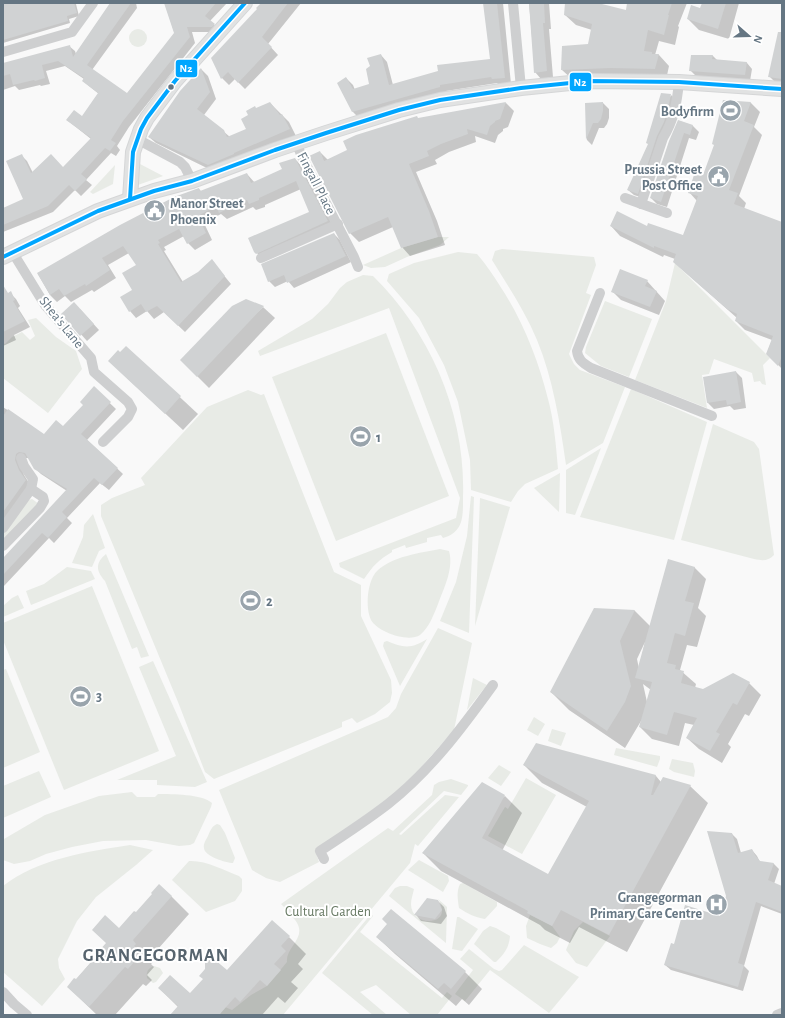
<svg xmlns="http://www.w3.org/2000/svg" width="785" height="1018" font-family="'Alegreya Sans',sans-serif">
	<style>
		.green { fill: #e8ebe6 }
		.shadow { fill: #0003; fill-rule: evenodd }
		.building { fill: #d0d2d3 }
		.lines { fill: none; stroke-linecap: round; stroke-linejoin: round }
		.secondary-casing { stroke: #d5d6d7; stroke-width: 16 }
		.street { stroke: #cecfd0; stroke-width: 10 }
		.secondary { stroke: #e1e2e2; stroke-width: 14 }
		.bus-1-casing { stroke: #fff; stroke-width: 7 }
		.bus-1 { stroke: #00a6ff; stroke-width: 4 }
		.bus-dot { fill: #657683; stroke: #fff; stroke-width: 1.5 }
		.labels { text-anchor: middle; stroke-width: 4; stroke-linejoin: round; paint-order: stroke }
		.poi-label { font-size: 14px; font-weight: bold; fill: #657683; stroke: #fff; text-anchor: start }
		.street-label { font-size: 14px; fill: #657683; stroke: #fff }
		.park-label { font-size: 14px; fill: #687a64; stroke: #fff }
		.district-label { font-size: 18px; font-weight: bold; letter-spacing: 1px; fill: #57646e; stroke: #fff }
		.line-badge { stroke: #fff; stroke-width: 1.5 }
		.badge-label { font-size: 11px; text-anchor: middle; font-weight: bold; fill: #fff }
	</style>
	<rect width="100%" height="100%" fill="#f9f9f9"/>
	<g class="green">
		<circle cx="138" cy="38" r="9"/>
		<path d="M140,164L163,176L138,185Z"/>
		<path d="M115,165L113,184L93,194L90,192Z"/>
		<path d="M438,237H449L440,245L407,257L385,267L371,268L363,265L401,248Z"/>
		<path d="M502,249L594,257L596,265L586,293L591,295L569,354L574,364L580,370L625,387L603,443L566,465C560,423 553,379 537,340C525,311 508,286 492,260L495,251Z"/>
		<path d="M458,252L477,254C486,264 493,275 500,286C523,321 538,359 548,399C554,421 556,445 558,469L525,484L518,491L511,502L471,490L470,460L458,402L444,365L419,318L387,281L389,274L414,263Z"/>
		<path d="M675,263L770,358L763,365L766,385L762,384L760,381L754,382L752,373L714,359L709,374L702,375L707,408L635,380L666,301Z"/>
		<path d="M363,275L373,276C431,333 466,415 463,497C463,516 464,532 443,538L441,535L427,538V542L406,548L405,545L392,550V552C378,560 373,566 364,579L340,567L339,563L456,518L460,498L389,308L260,356L258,351L312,319L328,304L340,288L347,282Z"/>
		<path d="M605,301L652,319L629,377L601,366L585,353L586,347Z"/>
		<path d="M36,318L56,337L76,351L82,369L48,413L3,378V343L5,344L12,337L22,332L30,340L35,336L28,320Z"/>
		<path d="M386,333L449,496L336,541L272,377Z"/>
		<path d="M631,389L707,422L674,540L580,517Z"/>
		<path d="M248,390L261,395L264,394L334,572L361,585V616L391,680L392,693L390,702L375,714L357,723L352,718L342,722V727L214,779L205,772L178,702L101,516V505L112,498L145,485L141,478L207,407Z"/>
		<path d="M713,424L754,442L759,449L774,555C768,561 763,561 754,559L681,540Z"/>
		<path d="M601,448L575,515L566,513V470Z"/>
		<path d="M560,473L559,512L534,488Z"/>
		<path d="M471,496L474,497L469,633L440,621L456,582L467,536Z"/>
		<path d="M480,498L510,507L475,626Z"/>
		<path d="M32,499L39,504L3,542V533L26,501Z"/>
		<path d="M93,514L105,548L99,551L92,567L72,563L83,537L84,525Z"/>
		<path d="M440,549L449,551C454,568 444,588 438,604C434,614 429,628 420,635C408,643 378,632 371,620C365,608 367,581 377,571C393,556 420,553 440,549Z"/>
		<path d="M106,554L149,656L141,658L137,647L132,649L105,581C96,571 95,563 106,554Z"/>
		<path d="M67,567L91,571L95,579L31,605L26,591L44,584Z"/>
		<path d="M92,586L159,751L64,790L3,640V623Z"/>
		<path d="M18,595L24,608L3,617V606L12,598Z"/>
		<path d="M438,628L472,643L454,730L415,774L388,799L315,850L319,862L280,882L266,878L252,870L219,790L388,717L396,708L401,694Z"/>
		<path d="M427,639L400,686L383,646L384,642L387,641C403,648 412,649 427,639Z"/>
		<path d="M153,661L207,782L195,787L157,785V780H117L176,756L139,667Z"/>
		<path d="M6,669L40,752L3,768V670Z"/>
		<path d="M473,678L487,685L467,710Z"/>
		<path d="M534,717L545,724L538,736L527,730Z"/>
		<path d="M552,729L566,733L561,746L548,741Z"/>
		<path d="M616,748L660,756V759L657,767L614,755Z"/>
		<path d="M672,759L693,763L695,771L694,777L674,772L669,769Z"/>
		<path d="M499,765L511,772L501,786L488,778Z"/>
		<path d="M39,771L51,797L3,818V786Z"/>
		<path d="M526,778L556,795L522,854L488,836L505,807L508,809Z"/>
		<path d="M451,779L468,785V786L461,795L444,791L399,834L401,835L445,795L459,797L418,846L415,844L410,863L283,1015H219L221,1014L213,1006L218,1004L232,1010L251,995L267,986L287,962C285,945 315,935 288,913L289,912L281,904L388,828L393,831L432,795L434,785L439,782Z"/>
		<path d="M132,792L137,797H155L158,794C172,794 202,794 212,803L211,807L194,843L190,845L179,846L146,840L103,841L72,847L46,854L30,861L14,864L3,860L4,839L45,815L99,796Z"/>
		<path d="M217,824L220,825L225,833L235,858L233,863C226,863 204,856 204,848C203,844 206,840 208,836C210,831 212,826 217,824Z"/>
		<path d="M130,845L153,850L136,865L96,897L77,921L58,959L59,968L65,979L42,1006L3,972V886C37,859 89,851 130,845Z"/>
		<path d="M419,860L448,876L449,881L443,892L408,870Z"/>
		<path d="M189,861C206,860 223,870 239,876L242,879V891L235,901L206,912L172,880Z"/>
		<path d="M463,883L497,902V906L485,919C474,917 468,914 459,908C458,900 456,892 460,884Z"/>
		<path d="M400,886H407L414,889C413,894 411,899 411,904C411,925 443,926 442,910C442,907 440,902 438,899L447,907L446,943L389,896L395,888Z"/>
		<path d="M371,914L373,916L360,932L442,998L447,992L452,996L437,1015H411L376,985L360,992L387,1015H373L322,973Z"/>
		<path d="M530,915L552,926L560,937L557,943L551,948L540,944L527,938L526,926Z"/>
		<path d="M457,917H459L478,929L462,951L452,949Z"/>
		<path d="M583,922L610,936L587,967L576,963L566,950L574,931Z"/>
		<path d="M490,926L496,928L510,936C509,948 504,954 496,962H494L474,944L483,931Z"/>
		<path d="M524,945L579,977L549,1013L490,970L465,1001L455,994L473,970L460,959L469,949L494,969L499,971L502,970Z"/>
		<path d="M154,966L160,968L163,973L156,982L153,983L147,978C146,972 148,968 154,966Z"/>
	</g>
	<g class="shadow">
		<path d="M3,3H81L76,4L79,16L69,19L70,23L3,43Z"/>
		<path d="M111,3H136L137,8L92,70L127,94L175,34L165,3H227L210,21L219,30L218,32H192L195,43L129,127L117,146L120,150L116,156L111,153L86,180L92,185L81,196L75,190L53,212L3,232V209L25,199L21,155L27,161L33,173L63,168L91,139L67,120L82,118L99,94L89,86L83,81L84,79L65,66L46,71L50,84L41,86L40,85L19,90L15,86L3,90V64L69,46L75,51L76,54Z"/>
		<path d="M262,3H301L268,44L278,55L245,89L235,79L229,85L222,78L212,58L259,10Z"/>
		<path d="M484,3H503L511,84L499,85L497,83L446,91V94L359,118L353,112L339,84L346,78L353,85L355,90L371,85L381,55L387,62L393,85L491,60Z"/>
		<path d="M529,3H549L551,29H549L553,77L541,79L535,72Z"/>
		<path d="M566,3H594L626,11L629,3H687L678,26L679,27L675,45L659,41L655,55H659L669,66L666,80H573L562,70L589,44L592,30L576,25L565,15Z"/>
		<path d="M703,3H739L729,39L699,30L688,19L701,9Z"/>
		<path d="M782,48V84L776,83L769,76Z"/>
		<path d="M692,56H713L717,60L747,63L752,69L750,81L696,76L690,70Z"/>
		<path d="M201,69L208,76L216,99L204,115L230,137L247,130L249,116L256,109L270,103L289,122L296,136L239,159L215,172L156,143L149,137Z"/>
		<path d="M671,95L676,100L643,198L634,195L628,190Z"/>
		<path d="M723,101L751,103L760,112L754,127L762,135L739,196L746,203L744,209L782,223V369L767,353L772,340L745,330L736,321L737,318L684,271L675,259L664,255L663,257L620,236L611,226L647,227L684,236L697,201L689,192L704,176L715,146Z"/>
		<path d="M506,103L514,111L508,127L503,129V131L498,135L495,143L475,136L476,142L449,152L435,160L437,164L416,172L437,221L445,245L410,256L402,247L393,227L359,242L350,233L320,152L328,160L419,119Z"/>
		<path d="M603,103L609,109V118L607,124L604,128H599L592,145L587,140L586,104Z"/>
		<path d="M679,121L693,126L699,132L696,140L689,138L667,207L657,204L651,198Z"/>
		<path d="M295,159L302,166L334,228L264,260L255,251L311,212L301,189L265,205V207L256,210L253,207L227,219L221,214L204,223L212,240L195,250L188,243L184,236L164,247L166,250L164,251L183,282L199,273L212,261L231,284L185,332L164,312L154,319L147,311L136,318L130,311L138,265L129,253L108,265L116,278L94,292L92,290L71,302L65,296L57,302L50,295L38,274L199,189L202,192L247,174L255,183L283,170Z"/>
		<path d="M334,234L340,240L351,262L294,288L288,281L275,287L269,281Z"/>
		<path d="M647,281L665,301L659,315L621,300L612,291Z"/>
		<path d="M10,293L16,299L20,306L18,308L30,327L14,335L16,340L3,346V295Z"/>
		<path d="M263,307L275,318L209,388L193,372Z"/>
		<path d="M80,309L99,330L87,341L63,314Z"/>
		<path d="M126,347L198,414L183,430L127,378L120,353Z"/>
		<path d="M736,372L742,378L746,408L734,410L730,406L714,409L708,403L704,378Z"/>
		<path d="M94,388L116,409L87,440L123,474L109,490L100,483L67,518L72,523L54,543L49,538L3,587V560L67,491L41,474L35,468L29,458H24L20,464L24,475L31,486L3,527V407L44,435L63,428L85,405Z"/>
		<path d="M694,567L706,579L698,608L706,616L697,647L687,645L680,670L696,684L695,688L703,690L749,683L761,695L749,716L745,714L728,744L731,747L722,763L699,749L687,738L694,725L685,723L679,746L652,739L640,727L641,721L625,748L569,710L551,692L595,609L635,611L651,627ZM645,642L639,669L637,659ZM643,684L651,690L647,702Z"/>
		<path d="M524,765L656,776L661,782L690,786L708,803L627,952L579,927L570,943L545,930L540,925L441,871L423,853L505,796L522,813L502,851L549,876L587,807L542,783Z"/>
		<path d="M732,834L737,839L741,853L752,850L757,856L760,862L774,864L779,869L774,884L782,887V914L761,906L744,966L749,971L743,991L671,970L665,965L675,945L721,917L728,896Z"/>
		<path d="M154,894L171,896L189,914L150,958L153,962L151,964L154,967L147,975L152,980L146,986L143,984L115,1015H97L68,987L76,980L119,929L136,914Z"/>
		<path d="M438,901L444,907L447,916L441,924L421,921L416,915Z"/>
		<path d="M388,924L465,972L482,989L469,1005L462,999L456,1006L395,954L377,937Z"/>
		<path d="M289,937L306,954L298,964L303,969L291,982L298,988L285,1003L278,997L262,1015H171L178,1007L159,988L190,995L227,971Z"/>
	</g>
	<g class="building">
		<path d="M3,3H74L77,13L67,16L68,21L3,40Z"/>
		<path d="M110,3H131L87,65L127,93L174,33L164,3H216L205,16L215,24L212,27H187L190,37L123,121L111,140L116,143L110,151L105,148L81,174L87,179L75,191L69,185L48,206L3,225V208L23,199L6,161L22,154L31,173L51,154L63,167L91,138L66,120L74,110L82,116L98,93L82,81L84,78L58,61L42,65L45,78L35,81L34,80L13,85L10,74L3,76V63L70,45L73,57Z"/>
		<path d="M261,3H288L262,37L272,47L238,83L228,72L221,79L211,58L257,9L256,8Z"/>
		<path d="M483,3H497L505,78L492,79L491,77L440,85V87L352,112L337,83L346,77L353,89L369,84L366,69L370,66L367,58L381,54L389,85L438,71L437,65L490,59Z"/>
		<path d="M529,3H544L545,23H543L547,71L534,73Z"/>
		<path d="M565,3H598L626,10L627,3H672L668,15H669L664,35L648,30L644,51L652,52V54H659L655,69L611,68L561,70L562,46L588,44L592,24L564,15Z"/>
		<path d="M702,3H726L718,29L687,19L691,5L700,8Z"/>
		<path d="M778,32H782V79L768,77Z"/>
		<path d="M691,55H713L712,59L747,62L745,75L689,71Z"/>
		<path d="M201,68L210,92L197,109L224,130L227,137L246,129L241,119L248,115L246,111L255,106L256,108L270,102L280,115L282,114L290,129L234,153V154L208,165L148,137L180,91Z"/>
		<path d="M661,93L671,94L668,109L664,122L657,136L638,194L627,190L648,144L646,143Z"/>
		<path d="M723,100L751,102L744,121L754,125L729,190L738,193L734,204L782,222V356L778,366L766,354L773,336L735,321L737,314L727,309L673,262L676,254L654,246V248L610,226L617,211L647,226L648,223L683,235L698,196L688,193L695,172L703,175L714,145L712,144Z"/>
		<path d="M506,102L500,119L495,121V122L490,126L487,135L467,129L468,134L441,144L427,151L429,156L409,164L429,211L438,237L401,248L388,217L349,234L309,156L320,151L324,161L347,150L343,141L356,135L417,116L418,118Z"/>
		<path d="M603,102V111L601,119L598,123H593L586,140L585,103Z"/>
		<path d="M678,120L693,125L690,135L684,133L661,202L650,198L669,141Z"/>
		<path d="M295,158L328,221L256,254L254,252L248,238L309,212L296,181L259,198V200L249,204L247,200L219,213L216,206L198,216L206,233L187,244L179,229L158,240L160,243L158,244L181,282L198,272L212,259L225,276L178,326L157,306L146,312L141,304L129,312L120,297L132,290L122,273L136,265L123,246L102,258L110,270L86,286L85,284L64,296L59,289L50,295L37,273L120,225L174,197L199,188L200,191L247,173L251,183L282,169L279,163Z"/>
		<path d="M334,233L346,256L287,283L284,275L268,282L261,264Z"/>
		<path d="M620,269L648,280L645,286L657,291L650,307L611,292Z"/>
		<path d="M3,285L8,293L11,291L15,300L13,301L25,321L3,332Z"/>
		<path d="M246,299L264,306L197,377L180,360L232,306Z"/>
		<path d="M74,302L94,324L80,336L61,314Z"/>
		<path d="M126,346L181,396L165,414L108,361L118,350L120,352Z"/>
		<path d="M736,371L741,402L727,405L726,400L707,403L703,377Z"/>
		<path d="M94,386L111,402L81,434L118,468L102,485L94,478L62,512L67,517L48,538L42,533L3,575V558L67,489L34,469L25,453L19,452L16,454L15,460L19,470L26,480L3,512V416L8,409L44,434L56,420L63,426L83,405L80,402Z"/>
		<path d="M668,559L695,567L685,601L694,603L685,636L675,633L667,663L676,665L675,669L684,671L681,683L703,689L733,673L750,682L737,705L733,703L716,732L720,734L710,751L686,738L697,718L674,712L667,735L639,727L652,682L635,678Z"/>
		<path d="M594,608L635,610L620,641L631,686L625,702L607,731L550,692Z"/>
		<path d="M536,743L656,775L651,795H653L663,777L691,785L609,935L561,910L552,926L527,913L528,911L422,853L482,782L505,795L482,838L548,874L589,801L523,765Z"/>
		<path d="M707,831L732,833L738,853L752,849L755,855L760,861L774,863L768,880L782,886V912L756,902L738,963L744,965L738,987L664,965L671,943L674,944L685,905L720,916L726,896Z"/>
		<path d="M159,884L172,896L133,940L136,944L134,946L137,948L130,957L135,961L128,969L125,967L89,1007L67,987L74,978L76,979L92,961L91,960L106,943L92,930L105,915L119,928L134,911L136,912L152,894L151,893Z"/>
		<path d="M427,898L438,900L442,910L435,919L414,915Z"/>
		<path d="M391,909L466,971L451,989L444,983L438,989L376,937L387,924L382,919Z"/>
		<path d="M272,920L290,936L281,946L286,951L274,964L281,970L267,986L260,980L240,1002L235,997L219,1015H170L178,1006L158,988L170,975L190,993L203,979L199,976L205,969V963L209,959H214L227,970Z"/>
	</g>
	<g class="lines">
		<defs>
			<g id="secondary">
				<path d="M130,199L133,152L141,129L147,118L175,81L245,3"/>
				<path d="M3,257L98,211L154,191L192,181L275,150L326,133L399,110L440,100L521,88L590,81L679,82L782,89"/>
			</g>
		</defs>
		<use href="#secondary" class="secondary-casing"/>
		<g class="street">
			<path d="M513,3L521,88"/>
			<path d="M3,52L72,32L93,3"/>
			<path d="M137,139L180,162L185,167L192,181"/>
			<path d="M296,142L302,157L354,257L358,267"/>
			<path d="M625,198L667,213"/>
			<path d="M641,204L663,138C674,120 677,102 679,82"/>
			<path d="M13,253L45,305L91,358L94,372L128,402L132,409L128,417L103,442"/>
			<path d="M261,258L338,224"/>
			<path d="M600,293L577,351C578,360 583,363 591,368L712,416"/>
			<path d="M21,458L24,466L33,479L31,489"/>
			<path d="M3,528L31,489L43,497L44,501L40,508L3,546"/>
			<path d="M324,859L320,851C343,836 366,821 388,804C430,771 462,728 493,685"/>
			<path d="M3,992L14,1004L27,1015"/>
			<path d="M777,1015L782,1013"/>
		</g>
		<use href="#secondary" class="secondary"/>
		<defs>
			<g id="bus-1">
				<path d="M130,199L133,152L141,129L147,118L175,81L245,3"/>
				<path d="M3,257L98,211L154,191L192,181L275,150L326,133L399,110L440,100L521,88L590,81L679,82L782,89"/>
			</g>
		</defs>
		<use href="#bus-1" class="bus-1-casing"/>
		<use href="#bus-1" class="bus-1"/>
	</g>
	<defs>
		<symbol id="stadium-disc" viewBox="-11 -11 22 22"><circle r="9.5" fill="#99a4ac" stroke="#fff"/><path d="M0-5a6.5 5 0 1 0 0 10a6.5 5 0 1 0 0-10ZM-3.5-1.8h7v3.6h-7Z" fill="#fff"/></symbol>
		<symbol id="civic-disc" viewBox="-11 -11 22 22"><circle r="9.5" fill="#99a4ac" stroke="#fff"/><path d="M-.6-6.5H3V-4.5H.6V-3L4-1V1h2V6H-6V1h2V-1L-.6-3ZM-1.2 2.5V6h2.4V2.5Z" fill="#fff"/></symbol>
		<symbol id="hospital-disc" viewBox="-11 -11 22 22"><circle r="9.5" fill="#99a4ac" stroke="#fff"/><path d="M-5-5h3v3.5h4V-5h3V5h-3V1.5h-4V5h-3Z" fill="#fff"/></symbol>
	</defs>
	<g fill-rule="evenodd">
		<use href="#stadium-disc" x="718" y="98" width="25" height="25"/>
		<use href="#civic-disc" x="706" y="164" width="25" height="25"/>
		<use href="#civic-disc" x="142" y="198" width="25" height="25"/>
		<use href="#stadium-disc" x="348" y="424" width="25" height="25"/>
		<use href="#stadium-disc" x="238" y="588" width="25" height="25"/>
		<use href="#stadium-disc" x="68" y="684" width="25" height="25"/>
		<use href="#hospital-disc" x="704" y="892" width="25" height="25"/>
	</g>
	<circle class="bus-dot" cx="171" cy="87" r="3.5"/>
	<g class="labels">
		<g class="poi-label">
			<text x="714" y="116" text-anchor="end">Bodyfirm</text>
			<text x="702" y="174" text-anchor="end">Prussia Street<tspan x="702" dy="16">Post Office</tspan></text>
			<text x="170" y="208">Manor Street<tspan x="170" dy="16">Phoenix</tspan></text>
			<text x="376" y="442">1</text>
			<text x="266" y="606">2</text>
			<text x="96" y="701">3</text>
			<text x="702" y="902" text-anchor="end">Grangegorman<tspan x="702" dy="16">Primary Care Centre</tspan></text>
		</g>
		<g class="street-label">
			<text transform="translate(317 183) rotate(63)" y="5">Fingall Place</text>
			<text transform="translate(62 322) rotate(51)" y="5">Shea's Lane</text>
		</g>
		<g class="park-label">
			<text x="328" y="916">Cultural Garden</text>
		</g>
		<g class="district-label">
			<text x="156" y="961">GRANGEGORMAN</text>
		</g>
	</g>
	<g class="line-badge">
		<rect x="175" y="59" width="23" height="19" rx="4" fill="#00a6ff"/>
		<rect x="569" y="72" width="23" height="20" rx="4" fill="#00a6ff"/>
	</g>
	<g class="badge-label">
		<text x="186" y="72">N2</text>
		<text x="580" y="86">N2</text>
	</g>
	<rect width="785" height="1018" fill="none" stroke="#657683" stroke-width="8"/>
	<g transform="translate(749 36) rotate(110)" stroke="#ffffff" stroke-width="3" paint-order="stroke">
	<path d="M0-3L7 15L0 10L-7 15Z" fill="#657683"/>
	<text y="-6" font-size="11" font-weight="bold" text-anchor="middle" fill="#657683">N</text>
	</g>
</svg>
